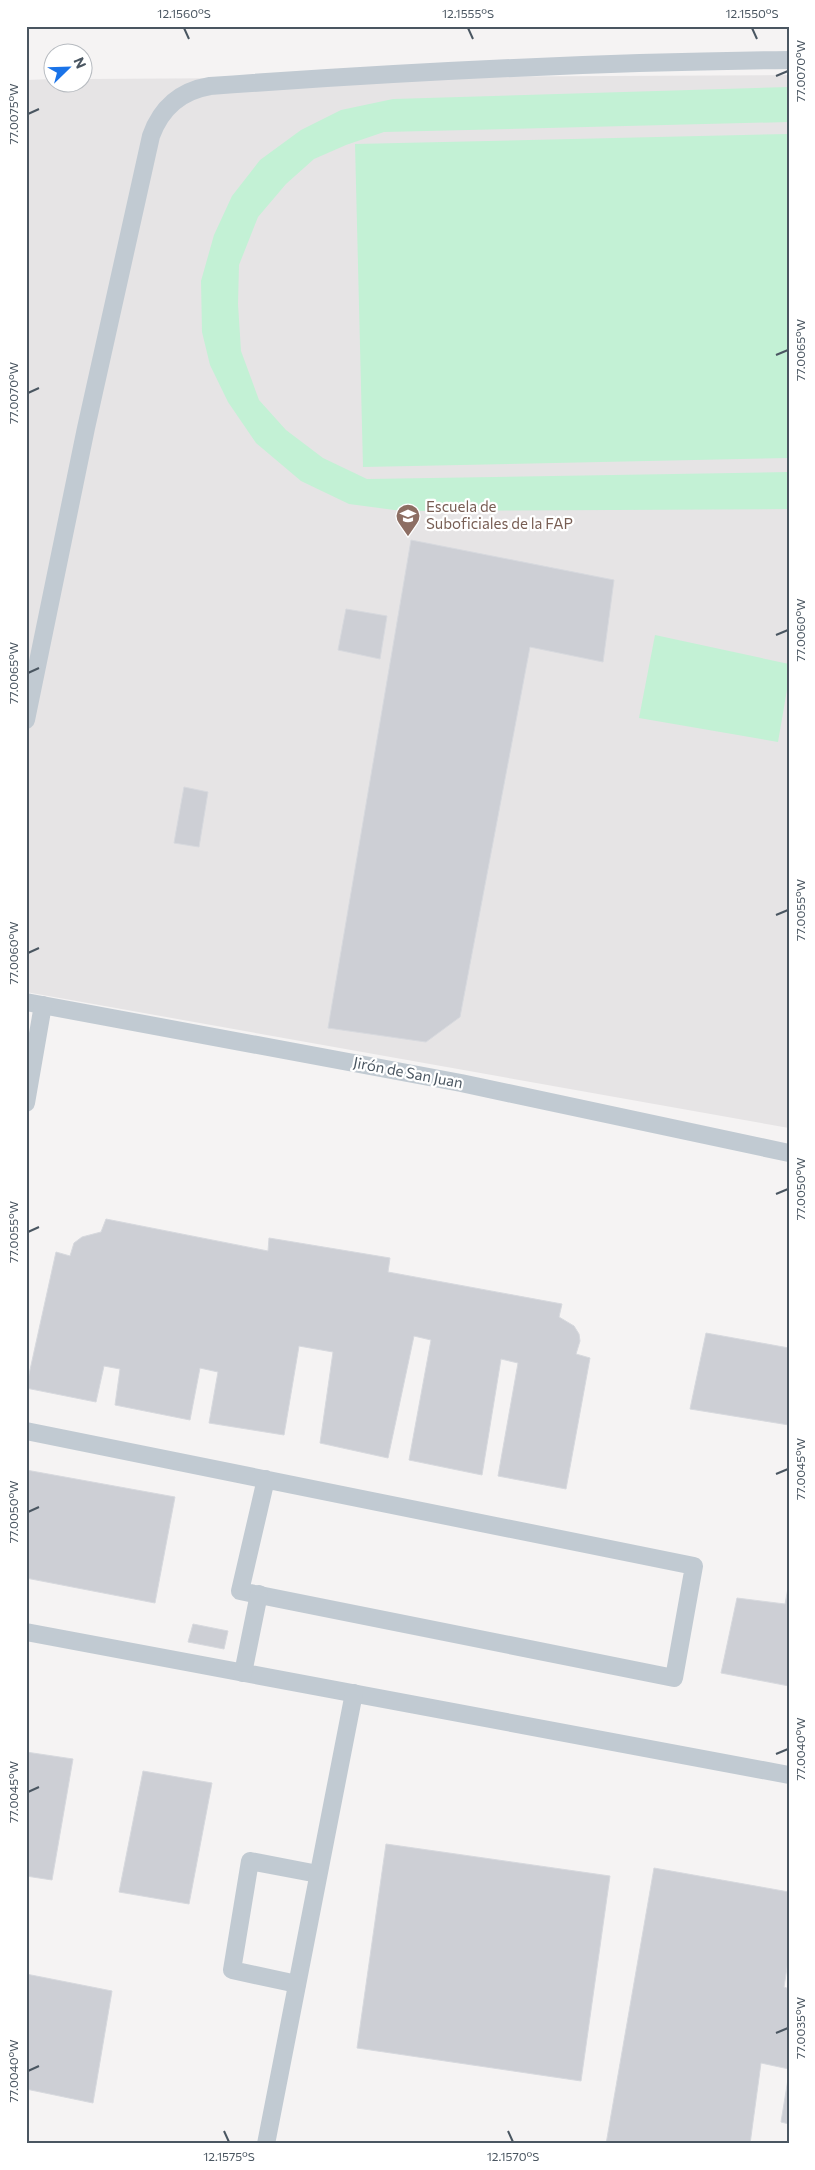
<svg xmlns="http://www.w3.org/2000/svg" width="815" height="2170" font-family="Commissioner,sans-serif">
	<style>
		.education { fill: #e6e4e5 }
		.green { fill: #c3f1d5 }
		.building { fill: #cdcfd5; stroke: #d7d9de }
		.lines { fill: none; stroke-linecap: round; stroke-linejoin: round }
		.service { stroke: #c1cad2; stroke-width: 18 }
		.ticks { fill: none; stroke: #4a5661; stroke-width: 2 }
		.labels { text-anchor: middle; stroke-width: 4.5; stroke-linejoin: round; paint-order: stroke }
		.education-label { font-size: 15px; fill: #785e54; stroke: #fff; text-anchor: start }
		.street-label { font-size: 15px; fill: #4a5661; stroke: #fff }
		.neatline { fill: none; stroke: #4a5661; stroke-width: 2 }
		.ticks-label { font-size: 12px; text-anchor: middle; fill: #4a5661 }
	</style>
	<rect width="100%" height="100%" fill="#f5f3f3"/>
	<path class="education" d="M789,75V1128L26,992V80L52,79V82H82L83,79Z"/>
	<g class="green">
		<path d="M789,87V122L384,132L346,145L314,159L286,184L258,217L239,265L238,304L241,351L259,400L286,430L323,458L367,479L789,472V509L402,511L349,504L301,481L256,443L228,402L210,365L202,332L201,281L214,235L232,196L260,160L301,130L341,110L393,99Z"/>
		<path d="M789,134V458L363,467L355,144Z"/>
		<path d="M655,635L789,664V678L778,742L639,718Z"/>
	</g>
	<g class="building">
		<path d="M411,540L614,580L603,662L530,647L460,1017L426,1042L328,1028Z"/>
		<path d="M346,609L387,616L380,659L338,650Z"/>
		<path d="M184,787L208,792L199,847L174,843Z"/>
		<path d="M106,1219L268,1251L269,1238L390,1258L388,1272L562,1304L559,1317L574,1326L579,1334L580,1341L576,1354L590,1358L566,1489L498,1476L518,1363L501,1359L482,1475L409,1460L431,1340L414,1336L388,1458L320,1443L333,1352L299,1346L284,1435L209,1423L218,1372L200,1368L190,1420L115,1405L120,1369L104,1366L96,1402L26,1388L56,1252L70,1256L74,1243L82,1237L101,1232Z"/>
		<path d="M706,1333L789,1348V1425L690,1409Z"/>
		<path d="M26,1470L175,1497L155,1603L26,1578Z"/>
		<path d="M789,1583V1686L721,1673L737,1598L785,1604Z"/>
		<path d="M193,1624L228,1631L224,1649L188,1642Z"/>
		<path d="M26,1752L73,1759L52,1880L26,1876Z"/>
		<path d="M143,1771L212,1783L189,1904L119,1892Z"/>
		<path d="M386,1844L610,1876L581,2081L357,2048Z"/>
		<path d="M654,1868L789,1892V1955L784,1987L789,1989V2069L761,2063L750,2144H606Z"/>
		<path d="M26,1974L112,1991L93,2103L26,2089Z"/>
		<path d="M789,2073V2124L781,2122Z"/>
	</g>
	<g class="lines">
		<g class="service">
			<path d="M26,720L86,428L151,136C161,108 180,91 210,86C402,72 595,62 789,60"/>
			<path d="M26,1002L461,1083L789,1153"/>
			<path d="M26,1103L43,1005"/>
			<path d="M26,1431L694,1566L674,1678L240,1591L266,1479"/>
			<path d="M26,1632L789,1775"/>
			<path d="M243,1673L259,1594"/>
			<path d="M297,1984L232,1970L250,1861L318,1874"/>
			<path d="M266,2144L354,1693"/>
		</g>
	</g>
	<path class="ticks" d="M184,28L189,39M468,28L473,39M752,28L757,39M776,76L788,71M28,114L39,109M776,355L788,350M28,393L39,388M776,635L788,630M28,673L39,668M776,915L788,910M28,953L39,948M776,1194L788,1189M28,1232L39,1227M776,1474L788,1469M28,1512L39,1507M776,1754L788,1749M28,1792L39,1787M776,2033L788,2028M28,2071L39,2066M224,2131L229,2142M508,2131L513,2142"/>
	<defs>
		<symbol id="university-pin" viewBox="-11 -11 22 30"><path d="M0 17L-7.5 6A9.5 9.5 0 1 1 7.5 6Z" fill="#8d6e63" stroke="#fff"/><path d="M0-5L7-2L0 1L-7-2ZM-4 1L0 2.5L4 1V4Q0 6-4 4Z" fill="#fff"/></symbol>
	</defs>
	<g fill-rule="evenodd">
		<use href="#university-pin" x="394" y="502" width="28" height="38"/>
	</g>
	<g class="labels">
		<g class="education-label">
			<text x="426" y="512">Escuela de<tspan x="426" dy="17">Suboficiales de la FAP</tspan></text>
		</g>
		<g class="street-label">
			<text transform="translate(408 1073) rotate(11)" y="5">Jirón de San Juan</text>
		</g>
	</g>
	<rect width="815" height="2170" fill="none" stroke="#ffffff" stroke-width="55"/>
	<g transform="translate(68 68) rotate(67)"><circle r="24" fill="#ffffff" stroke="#b7bbc0"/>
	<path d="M0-4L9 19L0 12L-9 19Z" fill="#1a73e8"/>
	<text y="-8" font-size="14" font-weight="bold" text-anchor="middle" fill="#4a5661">N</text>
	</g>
	<rect x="28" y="28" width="760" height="2114" class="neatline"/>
	<g class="ticks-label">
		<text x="184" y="18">12.1560°S</text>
		<text x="468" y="18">12.1555°S</text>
		<text x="752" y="18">12.1550°S</text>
		<text transform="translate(801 71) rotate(-90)" y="4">77.0070°W</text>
		<text transform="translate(14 114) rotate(-90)" y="4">77.0075°W</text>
		<text transform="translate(801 350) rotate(-90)" y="4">77.0065°W</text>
		<text transform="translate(14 393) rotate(-90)" y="4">77.0070°W</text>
		<text transform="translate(801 630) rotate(-90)" y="4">77.0060°W</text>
		<text transform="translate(14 673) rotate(-90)" y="4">77.0065°W</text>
		<text transform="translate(801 910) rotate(-90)" y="4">77.0055°W</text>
		<text transform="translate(14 953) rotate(-90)" y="4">77.0060°W</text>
		<text transform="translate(801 1189) rotate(-90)" y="4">77.0050°W</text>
		<text transform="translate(14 1232) rotate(-90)" y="4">77.0055°W</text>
		<text transform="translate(801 1469) rotate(-90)" y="4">77.0045°W</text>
		<text transform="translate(14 1512) rotate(-90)" y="4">77.0050°W</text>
		<text transform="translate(801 1749) rotate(-90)" y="4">77.0040°W</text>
		<text transform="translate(14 1792) rotate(-90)" y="4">77.0045°W</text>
		<text transform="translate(801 2028) rotate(-90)" y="4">77.0035°W</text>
		<text transform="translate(14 2071) rotate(-90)" y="4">77.0040°W</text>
		<text x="229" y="2161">12.1575°S</text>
		<text x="513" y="2161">12.1570°S</text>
	</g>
</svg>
